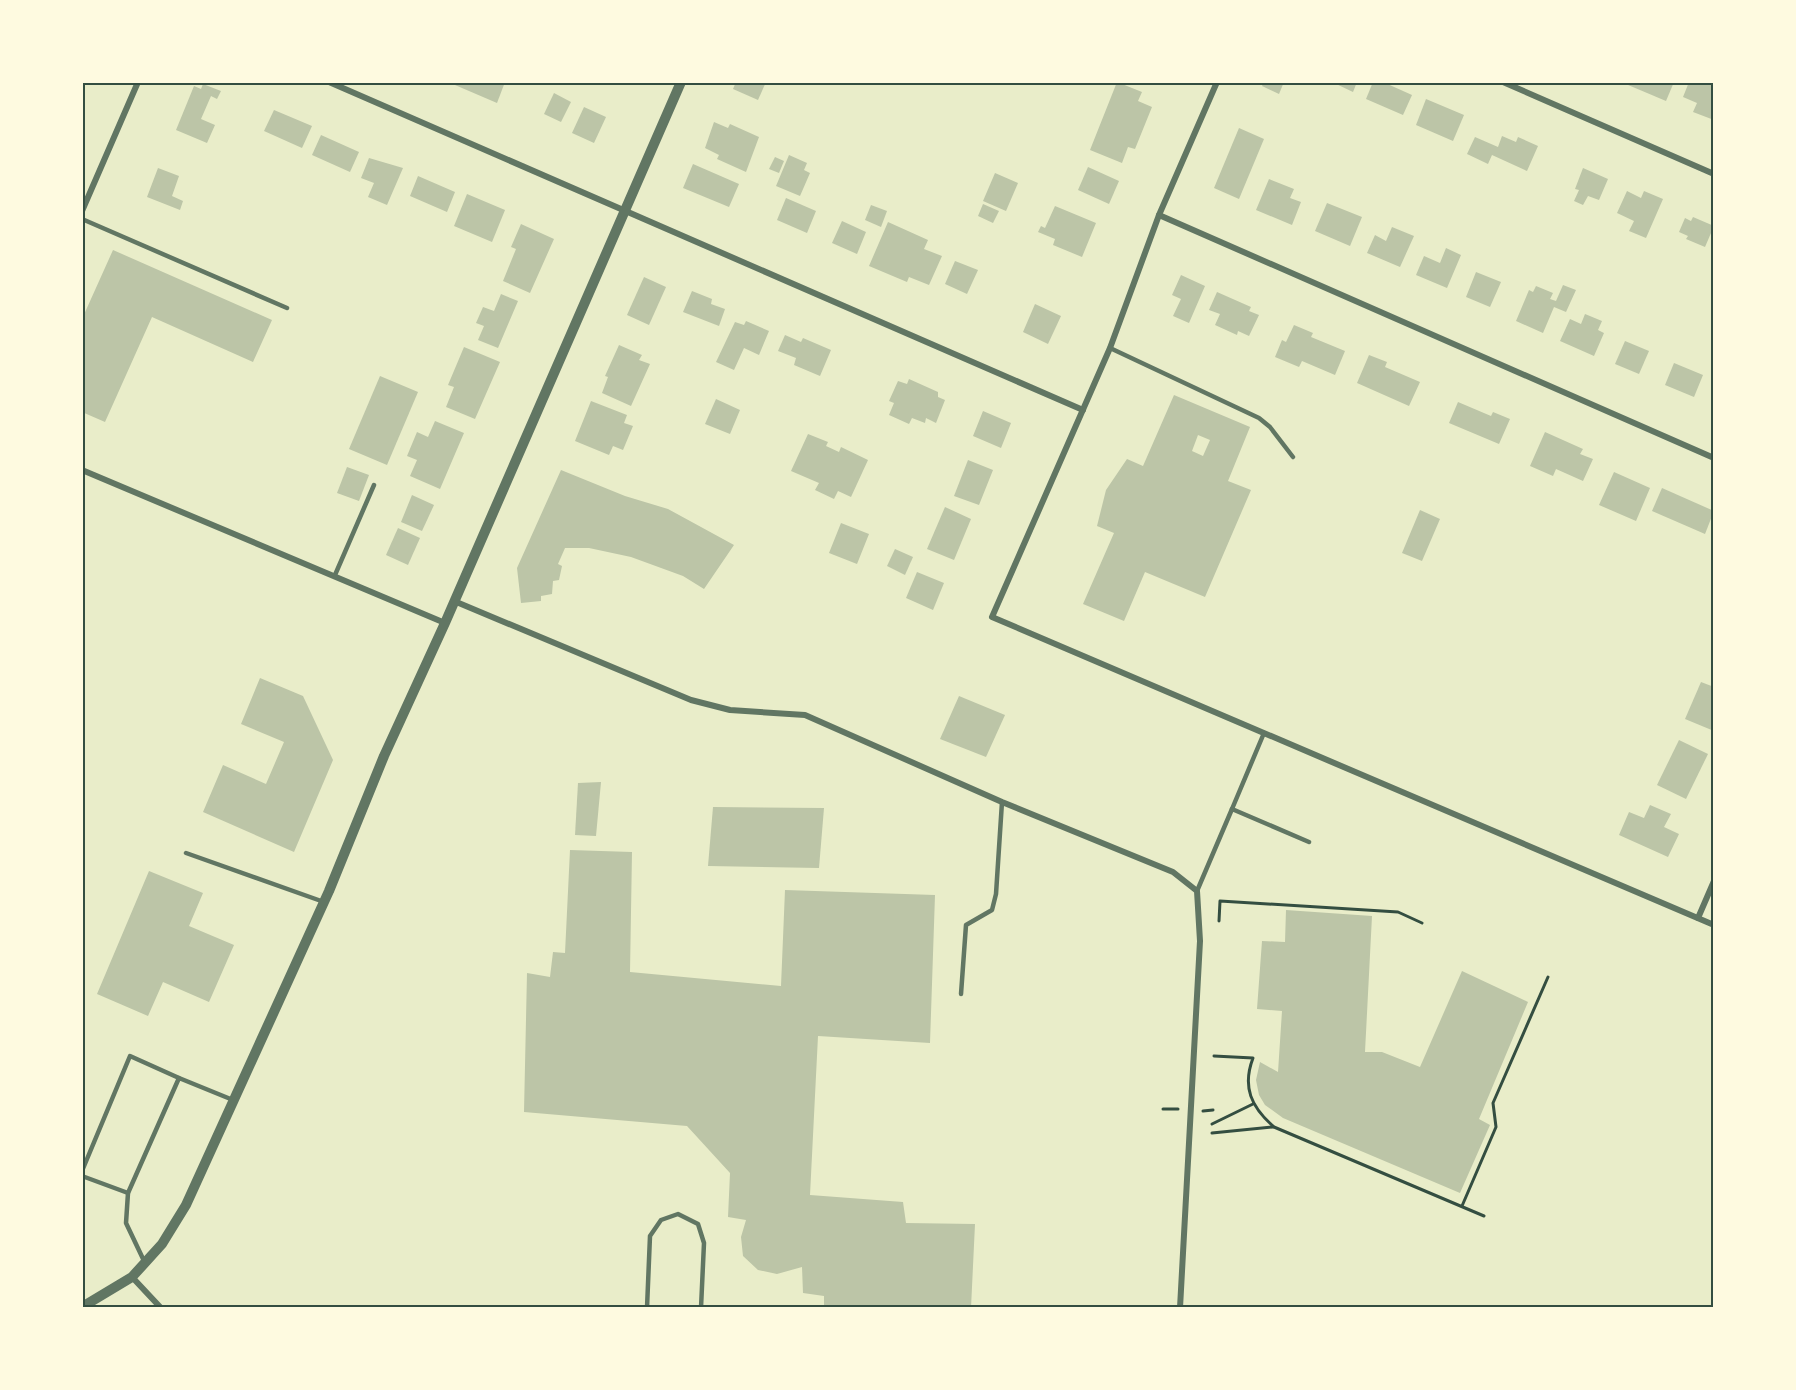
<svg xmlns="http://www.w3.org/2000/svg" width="1796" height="1390" font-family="'Source Serif 4',serif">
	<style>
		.building { fill: #bcc5a7; fill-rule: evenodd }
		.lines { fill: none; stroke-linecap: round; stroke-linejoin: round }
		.path { stroke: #344e41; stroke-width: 3 }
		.service { stroke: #617663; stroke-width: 4.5 }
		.minor { stroke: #617663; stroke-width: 6 }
		.tertiary { stroke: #617663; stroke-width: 10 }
		.neatline { fill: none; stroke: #344e41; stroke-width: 2 }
	</style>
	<rect width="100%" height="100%" fill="#e9edc9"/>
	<g class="building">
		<path d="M448,82H505L497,103Z"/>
		<path d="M736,82H766L758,100L733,89Z"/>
		<path d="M1117,82L1142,92L1138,101L1152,107L1135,149L1128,147L1122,163L1090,150Z"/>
		<path d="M1264,82H1284L1279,94L1262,86Z"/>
		<path d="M1332,82H1357L1353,92Z"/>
		<path d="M1373,82H1383L1412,95L1403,115L1366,99Z"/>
		<path d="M1621,82H1674L1666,101Z"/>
		<path d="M1689,82L1714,85V120L1693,112L1697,103L1683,97Z"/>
		<path d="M203,84L221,91L217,99L211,96L201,119L215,125L207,143L176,130L194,86L201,89Z"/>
		<path d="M554,93L571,102L561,122L544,114Z"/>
		<path d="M1426,99L1464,115L1453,141L1416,125Z"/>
		<path d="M584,107L606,117L594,143L572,133Z"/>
		<path d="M274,110L312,126L302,148L264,131Z"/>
		<path d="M714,122L728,128L730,124L759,137L746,172L717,159L719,155L705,148Z"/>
		<path d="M1239,128L1264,139L1239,199L1214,188Z"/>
		<path d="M321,135L359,152L350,172L312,155Z"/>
		<path d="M1502,136L1516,142L1518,137L1538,146L1527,171L1492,155L1488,164L1467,154L1475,137L1498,147Z"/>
		<path d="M789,155L807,163L804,170L810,173L800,196L776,186Z"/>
		<path d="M775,157L784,161L779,173L769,169Z"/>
		<path d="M369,158L403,168L387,205L368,197L374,183L361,178Z"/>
		<path d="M693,164L739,184L729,207L683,188Z"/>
		<path d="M1088,167L1119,181L1109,204L1078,190Z"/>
		<path d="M158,168L179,176L172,196L183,201L180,210L147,197Z"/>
		<path d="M1583,168L1608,179L1599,200L1588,196L1583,205L1574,201L1579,190L1575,189Z"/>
		<path d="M995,173L1018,183L1006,211L983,201Z"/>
		<path d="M418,176L455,192L447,212L410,196Z"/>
		<path d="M1269,179L1294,189L1290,198L1301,202L1292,225L1256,210Z"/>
		<path d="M1627,191L1641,198L1644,191L1663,199L1646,238L1629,231L1634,221L1617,213Z"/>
		<path d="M467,194L505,210L492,242L454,226Z"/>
		<path d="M786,198L816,211L807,233L777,220Z"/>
		<path d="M1327,203L1362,217L1350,246L1315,231Z"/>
		<path d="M983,204L999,211L993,223L978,216Z"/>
		<path d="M871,205L887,211L881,227L865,220Z"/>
		<path d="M1055,206L1096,223L1082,257L1053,245L1055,239L1038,232L1041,226L1045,228Z"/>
		<path d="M1693,217L1714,226L1705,247L1686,239L1688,236L1679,232L1685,218L1691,221Z"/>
		<path d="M842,221L866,232L857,254L832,243Z"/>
		<path d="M888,222L928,240L924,249L942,256L929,285L909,277L907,282L869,266Z"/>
		<path d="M521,224L554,239L530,293L503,281L516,249L511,247Z"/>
		<path d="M1392,227L1414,236L1400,267L1367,253L1375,235L1386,241Z"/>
		<path d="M1446,248L1461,255L1447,288L1416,275L1424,256L1440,263Z"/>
		<path d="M113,250L272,320L253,362L152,317L105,422L82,412V319Z"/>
		<path d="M955,261L978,270L967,294L945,284Z"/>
		<path d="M1476,272L1501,282L1490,307L1466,297Z"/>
		<path d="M1181,275L1205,286L1189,323L1173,316L1181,299L1172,295Z"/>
		<path d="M644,277L666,287L649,325L627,315Z"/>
		<path d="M1563,285L1576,290L1566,312L1554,307L1543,333L1516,321L1529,290L1533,292L1536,286L1553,293L1550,299L1556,301Z"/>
		<path d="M692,291L712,299L711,304L725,309L719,326L683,312Z"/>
		<path d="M1217,292L1251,307L1249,311L1259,315L1249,336L1238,331L1237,335L1215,325L1220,314L1209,310Z"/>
		<path d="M501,294L518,301L498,348L478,340L484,326L476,323L483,307L494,311Z"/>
		<path d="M1035,304L1061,316L1048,344L1023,332Z"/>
		<path d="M1585,314L1602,321L1598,330L1604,333L1594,356L1560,341L1570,319L1581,324Z"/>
		<path d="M746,321L769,331L759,355L744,348L734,370L716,362L735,322L744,325Z"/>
		<path d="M1294,325L1313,333L1311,337L1345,351L1335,375L1302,361L1299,367L1275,357L1282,340L1286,342Z"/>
		<path d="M785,335L801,342L803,338L831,350L820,376L794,365L796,358L778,351Z"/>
		<path d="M1625,341L1649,351L1639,374L1615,364Z"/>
		<path d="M619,345L642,355L639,360L650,364L631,406L602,393L608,377L605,376Z"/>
		<path d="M464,347L500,362L475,419L446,407L454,387L448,385Z"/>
		<path d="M1369,355L1387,362L1385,367L1420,382L1409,406L1357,383Z"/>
		<path d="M1674,363L1703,375L1694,397L1665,385Z"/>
		<path d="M380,376L418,392L387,465L349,449Z"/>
		<path d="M909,379L938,392V397L945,400L936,423L926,418L925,423L912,418L909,424L889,415L894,403L889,401L898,381L907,384Z"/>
		<path d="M1174,395L1250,427L1228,481L1251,490L1205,597L1145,572L1124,621L1083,604L1114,533L1097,526L1106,490L1127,459L1143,466ZM1198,435L1210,440L1203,456L1192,451Z"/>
		<path d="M716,399L740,410L730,434L705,424Z"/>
		<path d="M591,401L627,415L624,423L633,426L623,450L613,446L609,455L575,441Z"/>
		<path d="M1458,402L1491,416L1493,412L1510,419L1499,444L1449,423Z"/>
		<path d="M983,411L1011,423L1001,448L973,436Z"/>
		<path d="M435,421L464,433L440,489L410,476L417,460L407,456L417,432L428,437Z"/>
		<path d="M1545,432L1583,449L1580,454L1593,459L1583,481L1556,469L1553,476L1530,466Z"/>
		<path d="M808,434L828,442L826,446L839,452L841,447L868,460L851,497L838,491L834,499L815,490L819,483L791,471Z"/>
		<path d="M968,460L993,470L979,505L954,496Z"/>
		<path d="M347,467L369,475L359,501L337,493Z"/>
		<path d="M561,470L625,496L668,509L734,545L704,589L683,576L631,557L589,548H565L558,564L562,566L559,580L553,581L552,594L541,596V601L521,603L517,568Z"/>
		<path d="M1614,472L1650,488L1636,521L1599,505Z"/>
		<path d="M1662,488L1714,511L1705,534L1652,511Z"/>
		<path d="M412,495L434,505L422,531L401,522Z"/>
		<path d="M945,507L971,519L954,560L927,549Z"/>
		<path d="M1420,510L1440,519L1422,561L1402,553Z"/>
		<path d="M841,523L869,534L857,564L829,553Z"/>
		<path d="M398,528L420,538L408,565L386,555Z"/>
		<path d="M895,549L913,557L905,575L887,566Z"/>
		<path d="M917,572L944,583L933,610L906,598Z"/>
		<path d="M260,678L303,696L333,760L294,852L203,812L223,765L266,784L284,742L241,724Z"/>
		<path d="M1701,682L1714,687V731L1685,719Z"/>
		<path d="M959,696L1005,715L986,757L940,739Z"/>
		<path d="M1679,740L1708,754L1686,799L1657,785Z"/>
		<path d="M601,782L596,836L575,835L578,783Z"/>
		<path d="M1650,805L1671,814L1664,827L1679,834L1668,857L1619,835L1629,812L1644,818Z"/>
		<path d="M713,807L824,808L819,868L708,866Z"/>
		<path d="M570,850L632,852L630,972L781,986L785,890L935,895L930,1043L818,1036L810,1195L903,1202L906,1223L975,1224L971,1308H824V1296L803,1293L802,1267L777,1274L758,1270L743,1256L741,1237L746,1220L728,1217L730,1173L687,1126L524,1112L527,973L550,977L553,952L565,953Z"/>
		<path d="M149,871L203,893L189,926L234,945L209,1002L163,982L148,1016L97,994Z"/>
		<path d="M1286,910L1372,916L1365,1052H1382L1420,1067L1462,971L1528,1002L1479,1119L1490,1125L1460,1193L1283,1118L1265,1105L1259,1095L1256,1080L1260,1062L1278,1072L1282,1011L1257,1009L1262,941L1285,942Z"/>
	</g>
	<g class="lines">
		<g class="path">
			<path d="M1219,921L1220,901L1398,912L1422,923"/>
			<path d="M1214,1056L1253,1058C1242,1087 1251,1107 1274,1127L1484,1216"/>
			<path d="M1163,1109H1178"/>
			<path d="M1203,1111L1213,1110"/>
			<path d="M1212,1124L1253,1104"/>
			<path d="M1212,1133L1273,1127"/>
			<path d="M1462,1206L1496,1127L1493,1103L1548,977"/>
		</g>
		<g class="service">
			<path d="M82,219L287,308"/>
			<path d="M1110,348L1259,418L1270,427L1293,457"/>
			<path d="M335,575L374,485"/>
			<path d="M1232,809L1264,733"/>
			<path d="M186,853L324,902"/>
			<path d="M1197,891L1232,809L1309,842"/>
			<path d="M961,994L966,925L992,910L996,894L1002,802"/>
			<path d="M82,1171L130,1056L179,1078"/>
			<path d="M82,1176L128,1193"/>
			<path d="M145,1263L126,1223L128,1193L179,1078L233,1100"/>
			<path d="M647,1308L650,1236L661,1220L678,1214L698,1224L704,1243L701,1308"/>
		</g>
		<g class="minor">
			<path d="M329,82L1083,410"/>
			<path d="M1217,82L1159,215L1110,348L992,617L1714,925"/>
			<path d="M1503,82L1714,174"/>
			<path d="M82,211L138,82"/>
			<path d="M1159,215L1714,458"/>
			<path d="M82,470L445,623"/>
			<path d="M454,601L691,700L730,710L805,715L1002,802L1173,872L1197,891L1200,941L1180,1308"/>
			<path d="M1698,918L1714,881"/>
			<path d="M132,1277L161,1308"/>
		</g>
		<path class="tertiary" d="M82,1307L132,1277L162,1244L186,1205L329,891L384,756L445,623L681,82"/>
	</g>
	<rect width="1796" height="1390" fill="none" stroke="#fefae0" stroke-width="168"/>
	<rect x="84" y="84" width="1628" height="1222" class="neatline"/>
</svg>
